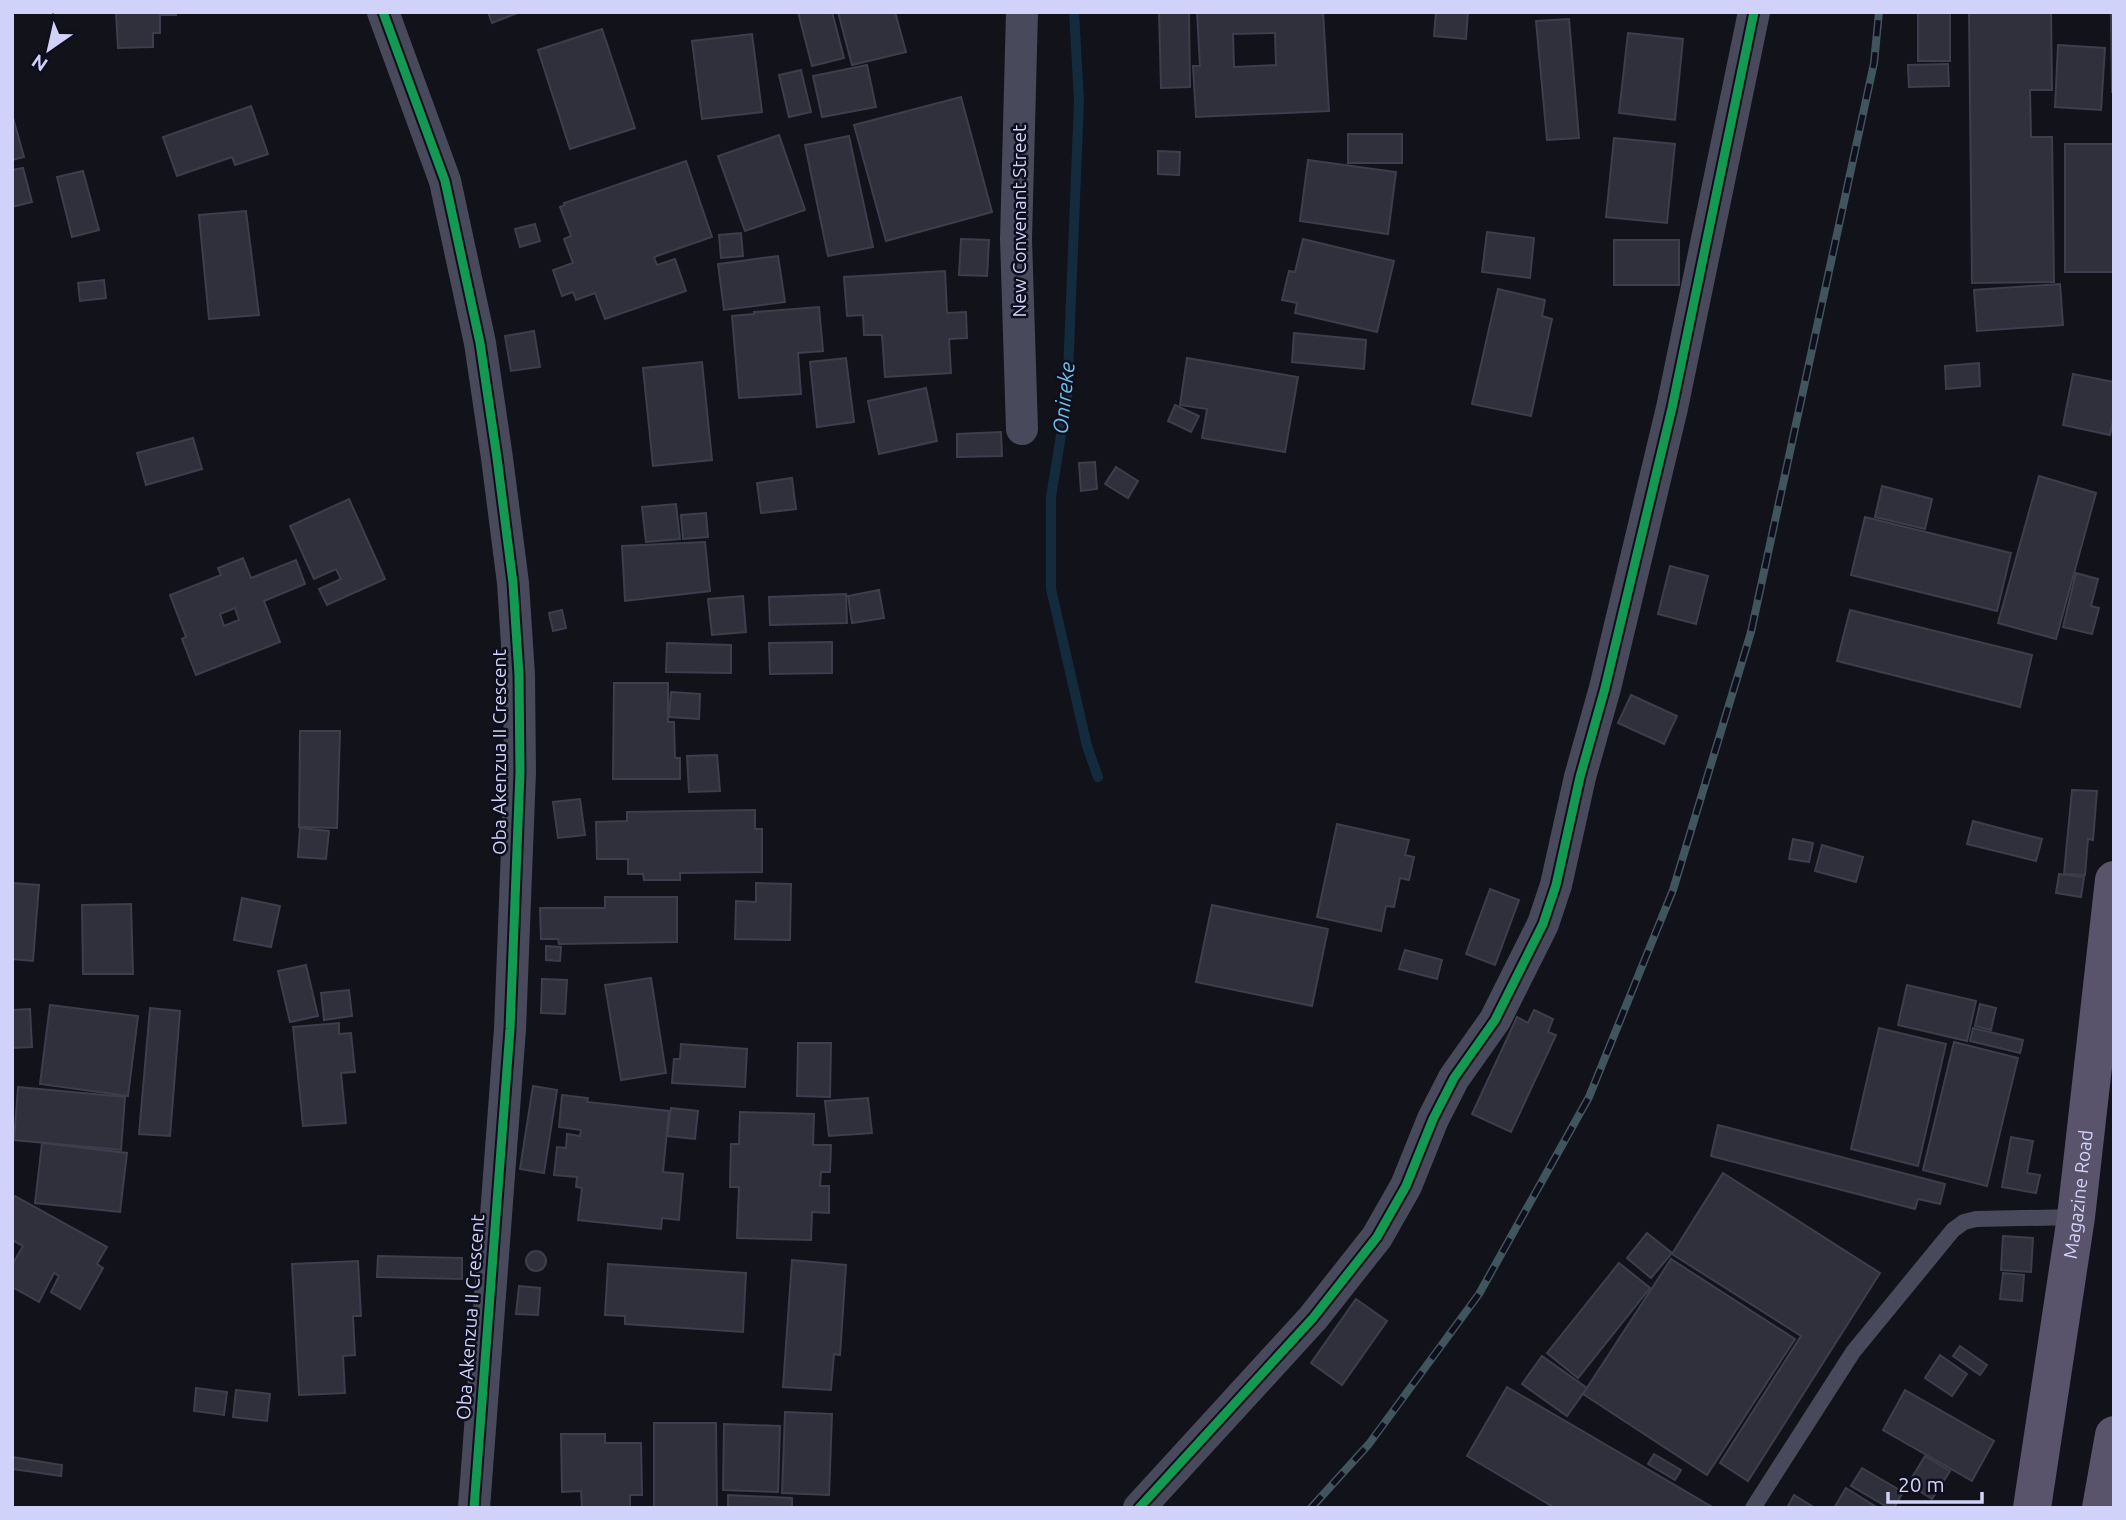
<svg xmlns="http://www.w3.org/2000/svg" width="2126" height="1520" font-family="Ubuntu,sans-serif">
	<style>
		.lines { fill: none; stroke-linecap: round; stroke-linejoin: round }
		.stream { stroke: #142b3d; stroke-width: 10 }
		.building { fill: #30303c; stroke: #3d3e4d; stroke-width: 2; fill-rule: evenodd }
		.lane { stroke: #48495a; stroke-width: 16 }
		.street { stroke: #48495a; stroke-width: 32 }
		.primary { stroke: #59536c; stroke-width: 38 }
		.rail-casing { stroke: #41555f; stroke-width: 8 }
		.rail { stroke: #0f0e1d; stroke-width: 5; stroke-dasharray: 16; stroke-linecap: butt }
		.cycleway-casing { stroke: #0f0e1d; stroke-width: 13 }
		.cycleway { stroke: #139951; stroke-width: 9 }
		.labels { text-anchor: middle; stroke-width: 5; stroke-linejoin: round; paint-order: stroke }
		.street-label { font-size: 19px; fill: #d0d2f9; stroke: #0f0e1d }
		.water-label { font-size: 21px; font-style: italic; fill: #6bc4ed; stroke: #0f0e1d }
	</style>
	<rect width="100%" height="100%" fill="#12121a"/>
	<g class="lines">
		<path class="stream" d="M1074,12L1079,101L1067,398L1051,497V589L1087,746L1098,777"/>
	</g>
	<g class="building">
		<path d="M116,12H176V15H160V33H153V47L118,48Z"/>
		<path d="M488,12H520L492,23Z"/>
		<path d="M798,12H832L844,58L812,66Z"/>
		<path d="M838,12H895L906,52L852,65Z"/>
		<path d="M1159,12H1189L1190,87L1161,88Z"/>
		<path d="M1197,12H1323L1329,111L1196,117L1193,66H1200ZM1275,33L1276,65L1234,67L1233,34Z"/>
		<path d="M1436,12H1468L1466,39L1434,36Z"/>
		<rect x="1918" y="12" width="32" height="49"/>
		<path d="M1969,12H2051L2052,90H2030L2031,137H2052L2054,282L1972,283Z"/>
		<path d="M2111,12H2114V92H2112Z"/>
		<path d="M1569,19L1579,138L1547,140L1536,21Z"/>
		<path d="M602,29L635,128L570,149L538,50Z"/>
		<path d="M1628,33L1683,39L1675,120L1619,113Z"/>
		<path d="M752,34L762,112L702,119L692,41Z"/>
		<path d="M2058,45L2105,48L2101,110L2055,107Z"/>
		<path d="M1948,64L1949,86L1909,87L1908,65Z"/>
		<path d="M867,65L876,107L822,117L813,76Z"/>
		<path d="M801,70L811,112L789,117L779,75Z"/>
		<path d="M961,97L992,212L886,241L854,125Z"/>
		<path d="M251,106L268,154L235,165L232,157L177,176L163,137Z"/>
		<path d="M12,114L24,157L12,160Z"/>
		<rect x="1348" y="134" width="54" height="29"/>
		<path d="M779,135L805,210L745,231L718,156Z"/>
		<path d="M849,136L873,247L828,256L805,145Z"/>
		<path d="M1614,138L1675,144L1667,223L1606,217Z"/>
		<rect x="2065" y="144" width="49" height="128"/>
		<path d="M1158,151L1180,152L1179,175L1158,174Z"/>
		<path d="M1308,160L1396,172L1388,234L1300,221Z"/>
		<path d="M686,161L712,237L654,257L657,265L675,259L686,291L605,319L595,293L576,300L573,292L562,296L553,270L573,263L564,239L571,236L560,207L565,205L564,203Z"/>
		<path d="M23,168L32,202L12,207V170Z"/>
		<path d="M83,171L99,230L72,237L57,177Z"/>
		<path d="M246,211L259,315L209,319L199,215Z"/>
		<path d="M535,224L540,241L520,247L515,229Z"/>
		<path d="M1487,232L1534,238L1530,278L1482,272Z"/>
		<path d="M741,233L743,256L721,258L719,235Z"/>
		<path d="M961,239L989,240L987,276L959,275Z"/>
		<path d="M1303,239L1394,261L1377,332L1295,313L1297,303L1282,300L1289,271L1295,272Z"/>
		<rect x="1614" y="240" width="65" height="45"/>
		<path d="M778,256L785,302L724,310L718,264Z"/>
		<path d="M945,271L947,313L966,312L967,338L949,339L951,373L885,377L882,335H864L863,315L847,316L844,277Z"/>
		<path d="M104,280L106,298L80,301L78,283Z"/>
		<path d="M2060,284L2063,325L1977,331L1974,290Z"/>
		<path d="M1498,289L1545,300L1542,316L1552,319L1531,416L1472,404Z"/>
		<path d="M819,307L823,351L798,353L801,394L739,398L732,316L754,314V312Z"/>
		<path d="M534,331L540,367L511,371L505,336Z"/>
		<path d="M1294,333L1366,340L1364,369L1292,362Z"/>
		<path d="M846,358L854,422L817,427L810,362Z"/>
		<path d="M1187,358L1298,377L1285,452L1202,438L1207,409L1180,405Z"/>
		<path d="M702,362L712,460L653,466L643,368Z"/>
		<path d="M1979,363L1980,386L1946,389L1945,366Z"/>
		<path d="M2073,374L2114,382V416L2110,435L2063,425Z"/>
		<path d="M926,388L937,441L879,454L868,401Z"/>
		<path d="M1175,405L1199,416L1191,432L1168,421Z"/>
		<path d="M1001,432L1002,456L957,457V434Z"/>
		<path d="M193,438L202,469L146,485L137,453Z"/>
		<path d="M1095,462L1097,489L1081,491L1079,463Z"/>
		<path d="M1116,467L1138,481L1128,498L1105,484Z"/>
		<path d="M2039,476L2096,493L2056,639L1998,623Z"/>
		<path d="M792,478L796,509L761,513L757,483Z"/>
		<path d="M1882,486L1932,499L1925,529L1875,517Z"/>
		<path d="M349,499L385,579L327,605L319,589L341,579L336,569L314,579L290,526Z"/>
		<path d="M676,504L680,539L646,542L642,507Z"/>
		<path d="M706,513L708,537L683,539L681,515Z"/>
		<path d="M1865,517L2011,553L1997,611L1851,575Z"/>
		<path d="M705,542L710,591L625,601L622,546Z"/>
		<path d="M243,558L251,578L296,560L305,584L264,601L280,642L196,675L182,639L186,637L170,595L221,575L218,568ZM235,608L239,620L224,626L220,614Z"/>
		<path d="M1670,566L1708,576L1696,624L1658,614Z"/>
		<path d="M2076,573L2098,579L2091,606L2099,608L2092,634L2063,627Z"/>
		<path d="M879,590L884,618L852,623L848,596Z"/>
		<path d="M846,594L847,623L770,625L769,597Z"/>
		<path d="M743,596L746,632L712,635L708,599Z"/>
		<path d="M562,610L566,628L553,631L549,613Z"/>
		<path d="M1850,610L2032,655L2020,707L1837,661Z"/>
		<path d="M832,642V673L770,674L769,643Z"/>
		<path d="M667,643L731,645V673L666,672Z"/>
		<path d="M614,683H668V722H674L675,758H680V779H613Z"/>
		<path d="M671,692L700,694L699,719L669,717Z"/>
		<path d="M1631,695L1677,716L1664,744L1618,723Z"/>
		<path d="M300,731H340L337,828L299,827Z"/>
		<path d="M717,755L720,791L689,792L687,756Z"/>
		<path d="M2072,790L2097,791L2093,840L2088,839L2085,875L2064,874Z"/>
		<path d="M580,799L585,835L558,838L553,802Z"/>
		<path d="M755,810V829H762V872L680,873V880H644L643,874H628V859H597L596,822L627,821V812Z"/>
		<path d="M1973,821L2042,839L2036,861L1967,844Z"/>
		<path d="M1337,824L1409,840L1405,855L1414,857L1409,880L1400,878L1394,907L1386,906L1381,931L1317,917Z"/>
		<path d="M300,828L329,831L326,859L298,857Z"/>
		<path d="M1793,839L1813,843L1809,862L1789,859Z"/>
		<path d="M1822,845L1863,857L1856,882L1815,871Z"/>
		<path d="M2059,874L2084,877L2081,897L2056,893Z"/>
		<path d="M12,883L39,885L33,961L12,959Z"/>
		<path d="M756,883L791,884L790,940L735,939L736,901L756,902Z"/>
		<path d="M1490,889L1519,900L1495,965L1466,954Z"/>
		<path d="M605,897H677V942L559,944L558,939H541L540,908H605Z"/>
		<path d="M242,898L280,906L271,947L234,940Z"/>
		<path d="M131,904L133,974H83L82,905Z"/>
		<path d="M1212,905L1328,929L1312,1006L1196,982Z"/>
		<path d="M546,946L561,947L560,961L546,960Z"/>
		<path d="M1405,950L1442,960L1437,979L1399,969Z"/>
		<path d="M306,965L318,1016L290,1022L278,971Z"/>
		<path d="M651,978L666,1073L621,1080L605,985Z"/>
		<path d="M542,979L567,980L565,1014L541,1013Z"/>
		<path d="M1907,985L1976,1001L1967,1041L1898,1025Z"/>
		<path d="M349,990L352,1016L324,1020L321,993Z"/>
		<path d="M1980,1004L1996,1008L1991,1030L1975,1026Z"/>
		<path d="M50,1005L138,1016L128,1096L40,1084Z"/>
		<path d="M150,1008L180,1011L170,1136L139,1134Z"/>
		<path d="M30,1009L32,1047L12,1048V1010Z"/>
		<path d="M1534,1010L1553,1019L1548,1032L1556,1035L1511,1132L1472,1114L1517,1017L1528,1023Z"/>
		<path d="M339,1023V1034L351,1033L355,1072L341,1073L346,1123L303,1126L293,1027Z"/>
		<path d="M1879,1028L1946,1044L1918,1166L1851,1149Z"/>
		<path d="M1973,1028L2023,1040L2020,1053L1970,1041Z"/>
		<path d="M1954,1042L2018,1058L1987,1186L1923,1170Z"/>
		<path d="M798,1043H831L830,1097L797,1096Z"/>
		<path d="M681,1044L747,1049L745,1087L672,1083L674,1059H680Z"/>
		<path d="M533,1086L557,1090L544,1173L520,1169Z"/>
		<path d="M18,1087L125,1097L121,1150L14,1140Z"/>
		<path d="M562,1095L588,1098L587,1102L669,1111L663,1172L683,1174L679,1220L662,1218L661,1229L578,1220L582,1188L576,1187L577,1177L554,1175L557,1147L566,1148L567,1134L580,1136L581,1130L559,1127Z"/>
		<path d="M868,1098L872,1133L829,1136L825,1101Z"/>
		<path d="M671,1108L698,1111L695,1139L667,1136Z"/>
		<path d="M740,1112L814,1114L813,1145H831L830,1172H821L820,1186H829V1213L812,1212L811,1240L737,1238L739,1187H730L731,1144H739Z"/>
		<path d="M1718,1125L1945,1184L1940,1204L1918,1199L1915,1209L1711,1156Z"/>
		<path d="M2011,1137L2033,1141L2027,1173L2040,1175L2036,1193L2002,1187Z"/>
		<path d="M42,1143L127,1153L120,1212L35,1203Z"/>
		<path d="M1723,1173L1880,1273L1748,1481L1720,1463L1801,1336L1672,1254Z"/>
		<path d="M15,1196L107,1247L97,1264L103,1268L80,1309L51,1292L59,1276L54,1273L39,1302L12,1287V1265L23,1246L12,1240V1201Z"/>
		<path d="M1647,1233L1672,1253L1651,1278L1627,1258Z"/>
		<path d="M2003,1236L2033,1238L2031,1272L2001,1270Z"/>
		<circle cx="536" cy="1261" r="10"/>
		<path d="M378,1256L462,1258V1279L377,1277Z"/>
		<path d="M1671,1259L1795,1339L1707,1475L1583,1394Z"/>
		<path d="M792,1260L846,1265L840,1355L834,1354L831,1390L783,1387Z"/>
		<path d="M358,1261L361,1316H353L355,1355L343,1356L345,1393L299,1395L292,1264Z"/>
		<path d="M1619,1263L1650,1288L1578,1378L1547,1353Z"/>
		<path d="M608,1264L746,1273L743,1332L625,1324V1316L605,1315Z"/>
		<path d="M2003,1273L2024,1275L2022,1301L2000,1299Z"/>
		<path d="M519,1286L540,1288L538,1315L516,1314Z"/>
		<path d="M1356,1299L1387,1321L1342,1385L1311,1363Z"/>
		<path d="M1960,1346L1987,1365L1980,1375L1953,1356Z"/>
		<path d="M1940,1355L1967,1374L1952,1396L1925,1378Z"/>
		<path d="M1542,1356L1587,1388L1567,1416L1522,1384Z"/>
		<path d="M1507,1387L1714,1508H1555L1467,1456Z"/>
		<path d="M196,1388L227,1392L224,1415L194,1411Z"/>
		<path d="M236,1390L270,1394L267,1421L233,1417Z"/>
		<path d="M1905,1390L1994,1441L1972,1481L1883,1430Z"/>
		<path d="M785,1412L832,1414L829,1495L782,1493Z"/>
		<path d="M654,1423H716L717,1508H654Z"/>
		<path d="M724,1424L780,1426L778,1492L723,1490Z"/>
		<path d="M561,1434H605V1443H641L642,1495H630V1508H582L581,1491L562,1492Z"/>
		<path d="M1654,1454L1681,1470L1675,1480L1648,1464Z"/>
		<path d="M1925,1456L1950,1471L1932,1499L1908,1484Z"/>
		<path d="M12,1457L62,1465L61,1476L12,1469Z"/>
		<path d="M1862,1468L1903,1492L1894,1508H1889L1851,1486Z"/>
		<path d="M1846,1488L1878,1508H1834Z"/>
		<path d="M728,1495L792,1498V1508H728Z"/>
		<path d="M1794,1495L1815,1508H1787Z"/>
	</g>
	<g class="lines">
		<path class="lane" d="M1753,1508L1853,1352L1953,1230L1964,1222L1976,1219L2076,1217"/>
		<g class="street">
			<path d="M383,12L445,181L480,343L497,458L513,583L519,675L520,772L510,1029L474,1508"/>
			<path d="M1022,12L1016,239L1022,429"/>
			<path d="M1139,1508L1313,1318L1377,1237L1406,1186L1433,1119L1454,1078L1495,1020L1543,924L1556,885L1580,777L1605,688L1672,408L1754,12"/>
		</g>
		<g class="primary">
			<path id="s1" d="M2032,1508L2076,1217L2114,880"/>
			<path d="M2101,1508L2114,1435"/>
		</g>
		<defs>
			<path id="rail" d="M1311,1508L1369,1444L1479,1294L1589,1097L1673,890L1751,632L1874,63L1879,12"/>
		</defs>
		<use href="#rail" class="rail-casing"/>
		<use href="#rail" class="rail"/>
		<defs>
			<g id="cycleway">
				<path d="M383,12L445,181L480,343L497,458L513,583L519,675L520,772L510,1029L474,1508"/>
				<path d="M1139,1508L1313,1318L1377,1237L1406,1186L1433,1119L1454,1078L1495,1020L1543,924L1556,885L1580,777L1605,688L1672,408L1754,12"/>
			</g>
		</defs>
		<use href="#cycleway" class="cycleway-casing"/>
		<use href="#cycleway" class="cycleway"/>
	</g>
	<g class="labels">
		<g class="street-label">
			<text transform="translate(1019 221) rotate(-90)" y="7">New Convenant Street</text>
			<text transform="translate(499 752) rotate(-90)" y="7">Oba Akenzua II Crescent</text>
			<text dy="7" stroke="none"><textPath href="#s1" startOffset="317">Magazine Road</textPath></text>
			<text transform="translate(470 1317) rotate(-86)" y="7">Oba Akenzua II Crescent</text>
		</g>
		<g class="water-label">
			<text transform="translate(1064 398) rotate(-84)" y="7">Onireke</text>
		</g>
	</g>
	<rect width="2126" height="1520" fill="none" stroke="#d0d2f9" stroke-width="28"/>
	<g transform="translate(49 49) rotate(214)" stroke="#0f0e1d" stroke-width="5" paint-order="stroke">
	<path d="M0-5L12 26L0 18L-12 26Z" fill="#d0d2f9"/>
	<text y="-10" font-size="19" font-weight="bold" text-anchor="middle" fill="#d0d2f9">N</text>
	</g>
	<path d="M1888 1492v10h94v-10" fill="none" stroke="#d0d2f9" stroke-width="3.5"/>
	<text x="1898" y="1492" font-size="21" fill="#d0d2f9" stroke="#0f0e1d" stroke-width="5" paint-order="stroke">20 m</text>
</svg>
